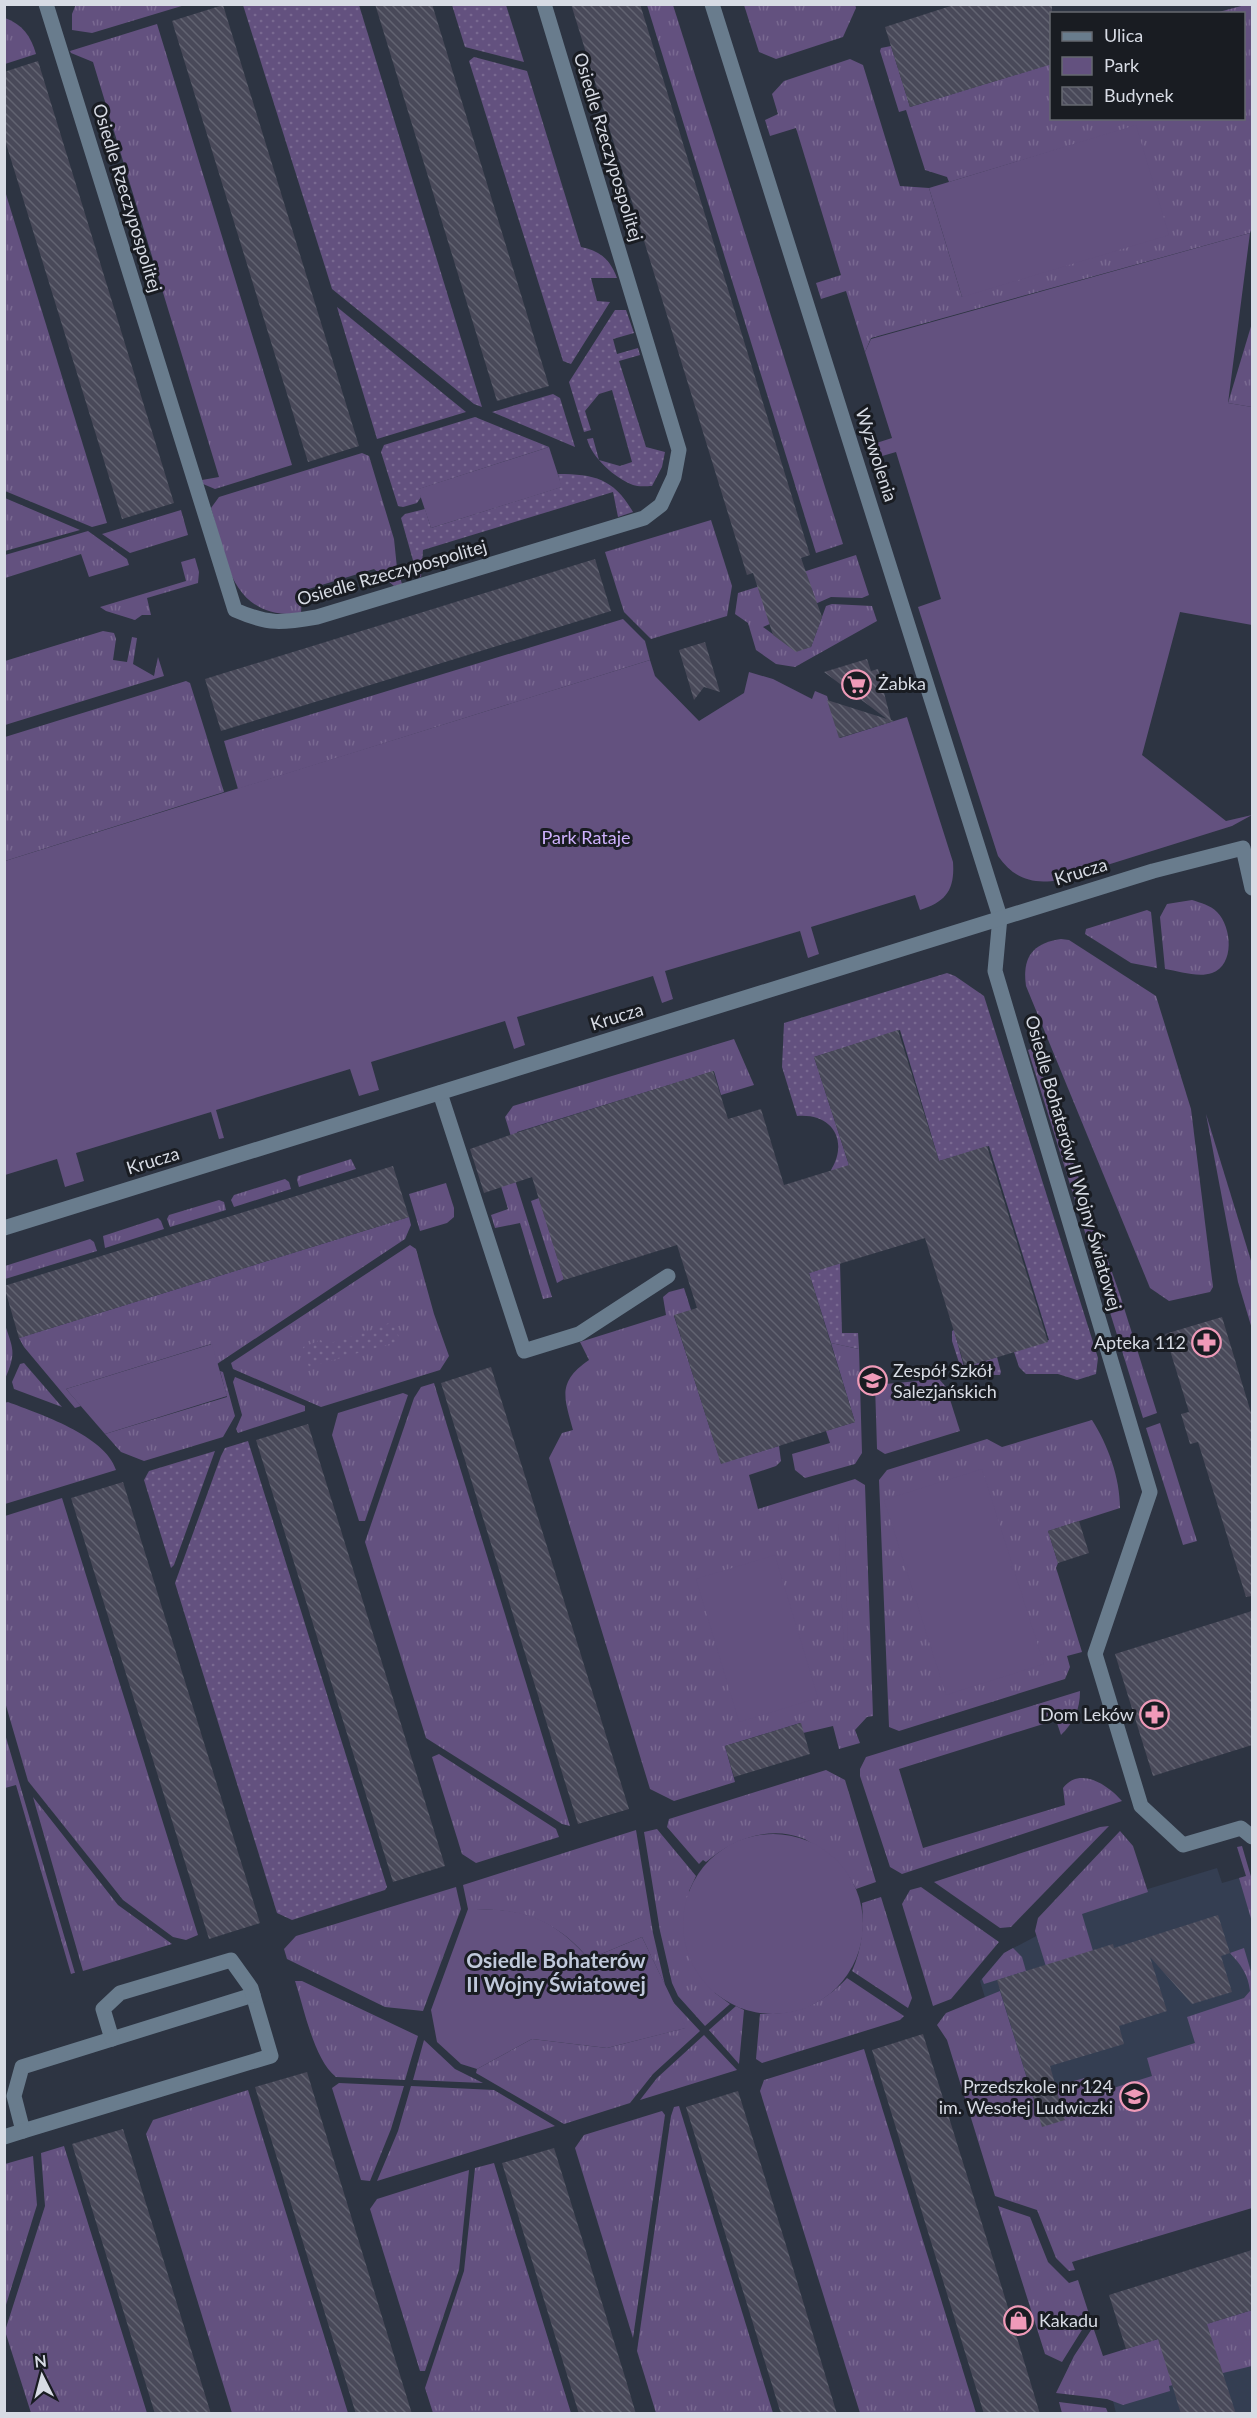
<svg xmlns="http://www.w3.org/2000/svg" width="1257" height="2418" font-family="Lato,sans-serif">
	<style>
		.built { fill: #343e52 }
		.grass { fill: url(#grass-tufts) }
		.park { fill: #63517f }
		.garden { fill: url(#garden-dots) }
		.building { fill: url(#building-back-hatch) }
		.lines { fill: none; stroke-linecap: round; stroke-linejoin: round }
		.minor { stroke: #697c8d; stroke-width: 15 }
		.labels { text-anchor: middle; stroke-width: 6; stroke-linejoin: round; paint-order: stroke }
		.street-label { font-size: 18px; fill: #d7dbe4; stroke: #191c22 }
		.poi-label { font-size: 18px; fill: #d7dbe4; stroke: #191c22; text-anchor: start }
		.park-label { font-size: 18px; fill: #cfb2fd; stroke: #191c22 }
		.quarter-label { font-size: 21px; font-weight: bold; fill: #c0c9db; stroke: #191c22 }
	</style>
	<defs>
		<pattern id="grass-tufts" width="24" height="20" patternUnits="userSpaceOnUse" patternTransform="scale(1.5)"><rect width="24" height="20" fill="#63517f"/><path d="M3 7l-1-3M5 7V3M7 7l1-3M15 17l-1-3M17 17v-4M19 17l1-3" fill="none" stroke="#796991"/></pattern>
		<pattern id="garden-dots" width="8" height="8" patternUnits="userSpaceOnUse" patternTransform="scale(1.5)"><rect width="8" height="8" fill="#63517f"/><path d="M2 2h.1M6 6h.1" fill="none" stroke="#796991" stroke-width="1.8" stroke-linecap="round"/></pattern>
		<pattern id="building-back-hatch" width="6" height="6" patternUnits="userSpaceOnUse" patternTransform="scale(1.5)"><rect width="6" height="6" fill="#494959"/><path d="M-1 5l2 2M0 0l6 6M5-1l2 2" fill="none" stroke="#626371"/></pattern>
	</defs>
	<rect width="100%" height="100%" fill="#2d3442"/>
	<g class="built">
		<path d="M1217,1868L1222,1883L1246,1876L1252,1895V2204L1064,2260L980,1981L1004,1953L1095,1905Z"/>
		<path d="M1252,2331V2413H1116L1106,2373Z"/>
	</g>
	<g class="grass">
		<path d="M76,4H185V5L92,33L72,30V14Z"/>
		<path d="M855,4L856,8L843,37L776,59L759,52L744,5Z"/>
		<path d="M647,5H673L843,544L816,553Z"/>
		<path d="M1245,5H1252V227L1250,233L871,338L865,352L846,291L821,299L816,283L841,275L796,128L770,136L765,120L778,114L772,94L784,81L850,59L863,65L900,186L929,188L962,297L1136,126L949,182L947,177L925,170L906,110L899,112L880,51L881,48L891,46L910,107L1051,64L1052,118H1244V14L1215,13Z"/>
		<path d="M5,18C22,24 31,36 36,54L5,64Z"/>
		<path d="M157,24L292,465L215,489L203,484L202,480L219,477L93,62L71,53L70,51Z"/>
		<path d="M5,191L107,523L92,527L5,491Z"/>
		<path d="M1252,323V407L1228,403Z"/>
		<path d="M362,453L369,456L394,539L397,568L402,584L394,586L374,569L302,591L301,614C230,619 227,561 211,508L219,497Z"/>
		<path d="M5,498L80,530L5,551Z"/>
		<path d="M181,510L188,535L130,553L102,534Z"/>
		<path d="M711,520L732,586L727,616L651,639L624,612L605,552Z"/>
		<path d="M88,531L127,559L129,565L89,577L81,554L5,578V555Z"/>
		<path d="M856,555L869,595L862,598L831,597L763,627L796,651L811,647L826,606L832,604L872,606L877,621L795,667L776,664L756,650L748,623L735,614L738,593Z"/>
		<path d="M195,558L199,572L198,583L147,598L151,615H142L135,620L106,611L100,607L186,581L181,562Z"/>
		<path d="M623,619L645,641L650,660L238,789L224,741Z"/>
		<path d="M103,631L114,633L116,639L113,660L127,662L132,637L137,638L133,664L154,676L158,657L164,676L5,725V661Z"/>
		<path d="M186,681L190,683L224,792L5,861V737Z"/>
		<path d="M1192,900C1201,903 1210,905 1217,912C1232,927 1235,965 1212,973C1198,978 1179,971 1165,969L1160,917L1167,904Z"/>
		<path d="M1147,910L1151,912L1157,968L1131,963L1085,934L1086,929Z"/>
		<path d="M1061,939L1069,940L1156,996L1191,1109L1213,1287L1210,1292L1169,1301L1150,1288L1026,986C1022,958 1032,943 1061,939Z"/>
		<path d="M734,1039L754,1085L721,1095L714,1071L517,1132L518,1159L505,1117L513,1106Z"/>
		<path d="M1033,1048L1120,1295L1157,1413L1143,1418L1028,1050Z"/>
		<path d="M1206,1114L1252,1264V1329L1238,1282Z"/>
		<path d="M502,1139L552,1297L543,1299L520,1223L495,1228L491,1215L508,1209L488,1144Z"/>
		<path d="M351,1159L356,1169L299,1187L297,1180L298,1176Z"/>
		<path d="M285,1179L289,1182L291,1189L234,1207L231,1200L234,1195Z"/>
		<path d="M446,1183L454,1208V1217L447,1223L420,1231L409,1194Z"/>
		<path d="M539,1198L564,1279L557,1283L531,1201Z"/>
		<path d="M219,1200L224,1202L226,1210L170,1227L167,1219L169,1215Z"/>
		<path d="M409,1217L411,1225L405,1239L217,1364L211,1344L66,1389L81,1406L75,1408L24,1347L19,1338Z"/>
		<path d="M158,1218L161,1221L164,1229L105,1248L103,1236Z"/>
		<path d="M90,1239L94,1242L97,1251L5,1279V1266Z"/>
		<path d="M410,1245L416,1249L434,1314L449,1356L440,1370L321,1407L233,1369L231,1363Z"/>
		<path d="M684,1288L691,1310L674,1316L721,1463L779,1446L781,1461L776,1466L749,1475L758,1509L855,1479L865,1485L873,1716L867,1717L855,1730L860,1743L839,1749L833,1726L803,1733L800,1723L725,1746L735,1782L674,1801L650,1789L549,1458L562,1433L573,1430C564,1397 557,1382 589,1360L580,1342L666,1315L663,1297L669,1292Z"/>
		<path d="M4,1322C13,1349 17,1352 5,1379Z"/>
		<path d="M831,1343L859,1349L862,1453L855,1464L805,1478L795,1470L792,1454L830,1443L826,1431L855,1422Z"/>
		<path d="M24,1363L62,1407L14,1389L12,1382L20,1364Z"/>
		<path d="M220,1371L223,1372L235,1416L223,1437L144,1461L121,1452L105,1434L227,1397Z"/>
		<path d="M235,1377L305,1406V1411L238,1433L236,1429L242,1415L233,1382Z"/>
		<path d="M939,1379L946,1387L960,1431L885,1454L877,1449L875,1385Z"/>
		<path d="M434,1383L570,1826L562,1824L426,1738L365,1542L414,1398L421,1387Z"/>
		<path d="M403,1393L408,1395L365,1521H359L332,1435L338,1413Z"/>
		<path d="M8,1402C39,1414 105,1435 116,1470L5,1504L4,1403Z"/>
		<path d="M1092,1420C1108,1445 1120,1478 1120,1508L1048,1531L1058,1563L1056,1568L1058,1574L1082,1652L1067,1656L1070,1667L1065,1679L899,1731L889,1727L879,1480L887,1470L987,1439L1002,1447Z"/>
		<path d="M1160,1423L1197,1541L1183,1545L1146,1428Z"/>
		<path d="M62,1498L198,1935L186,1940L173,1937L123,1900L28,1781L5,1702V1516Z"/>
		<path d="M1080,1691C1080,1710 1074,1722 1061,1735L1056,1720L899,1769L923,1848L1065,1805L1063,1788C1080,1766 1108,1785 1122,1801L902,1874L890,1867L860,1776V1769L866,1757Z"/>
		<path d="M5,1734L75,1973H74L71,1974L16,1785L5,1788Z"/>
		<path d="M439,1754L556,1829L559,1837L476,1863L462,1854L432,1757Z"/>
		<path d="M826,1770L845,1780L876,1882L856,1889C848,1873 839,1864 825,1854C818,1849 810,1841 802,1838C768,1825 732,1840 706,1862L703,1860L699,1864L667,1827L669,1819Z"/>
		<path d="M33,1797L118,1905L172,1944L83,1971Z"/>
		<path d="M1109,1826L1011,1927L1000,1928L934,1882L1100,1827Z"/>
		<path d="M657,1829L696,1876L689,1891L715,1993L730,2004L705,2026L678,1996L672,1983L660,1931L644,1832Z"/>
		<path d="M636,1830L653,1933L665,1985L642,1937L589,1959C556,1919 519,1908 468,1909L463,1885Z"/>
		<path d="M1120,1831L1133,1846L1148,1892L1082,1914L1099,1971L1052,1986L1035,1931L1038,1918Z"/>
		<path d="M1242,1846L1252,1880V1922L1239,1878L1246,1876L1237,1847Z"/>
		<path d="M456,1887L461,1909L423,2011L385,2007L287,1959L284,1949L296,1936Z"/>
		<path d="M921,1887L999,1942L951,1999L933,2006L902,1904L910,1890Z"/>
		<path d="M881,1897L912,1998L908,2008L852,1971C862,1949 864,1927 862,1903Z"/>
		<path d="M1013,1948L1022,1957L1026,1971L984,1984L982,1979L1004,1953Z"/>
		<path d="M1244,1948L1252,1975V2208L1072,2262L1075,2270L1069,2271L1056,2258L1037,2210L995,2196L947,2040L937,2025L946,2013L1000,1991L1029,2085L1052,2093L1057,2091L1056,2086L1088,2077L1094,2094L1152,2076L1147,2058L1195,2043L1187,2017L1244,1998L1250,1991C1248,1974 1241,1965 1230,1953Z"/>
		<path d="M847,1978L904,2016L900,2020L762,2063L756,2059L760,2014C795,2015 822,2005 847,1978Z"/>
		<path d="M295,1981H302L418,2036L405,2080L336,2077C314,2060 304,2008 295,1981Z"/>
		<path d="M672,2001L700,2031L653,2074L630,2103L564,2124L476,2073L477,2069L532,2039L607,2048L685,2028Z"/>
		<path d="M736,2006L744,2010L739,2064L709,2030Z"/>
		<path d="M704,2035L737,2070L640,2100L657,2078Z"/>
		<path d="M424,2040L455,2069L483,2083L413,2080Z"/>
		<path d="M864,2049L976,2413H860L760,2091L764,2080Z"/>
		<path d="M339,2083L404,2086L391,2129L370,2181L361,2180L332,2088Z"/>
		<path d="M411,2086L494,2090L555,2126L377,2181L398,2131Z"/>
		<path d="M248,2090L348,2413H232L146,2134L153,2120Z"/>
		<path d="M679,2106L773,2413H656L637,2351L671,2116L674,2107Z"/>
		<path d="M662,2111L665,2115L633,2338L575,2148L584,2135Z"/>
		<path d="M64,2146L147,2413H31L5,2331L45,2206L41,2153Z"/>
		<path d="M33,2156L37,2205L5,2308V2164Z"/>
		<path d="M494,2163L571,2413H433L425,2388L464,2271L475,2168Z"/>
		<path d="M469,2170L459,2270L425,2371H420L370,2209L377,2199Z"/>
		<path d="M998,2206L1030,2217L1048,2262L1069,2283L1078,2280L1090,2317L1062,2362L1045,2354Z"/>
		<path d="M1252,2310V2366L1169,2386L1170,2391L1123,2405L1107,2399L1056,2393L1074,2356L1093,2327L1103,2356Z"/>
		<path d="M1059,2402L1106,2408L1108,2413H1062Z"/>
	</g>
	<g class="park">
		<path d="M1136,125L1169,235L962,297L929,188Z"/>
		<path d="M1250,233L1228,403L1252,407V625L1180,612L1142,755L1226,821L1252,815L1232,826L1059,880C1032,885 1013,878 998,856L918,607L941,599L896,452L872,459L867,446L892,438L865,352L871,339Z"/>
		<path d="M549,447L562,487L431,528L418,489Z"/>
		<path d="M650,660L655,676L699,721L744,693L749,672L773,679L812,699L815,691L827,696L840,738L907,717L953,862C955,890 946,902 920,910L915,895L811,927L819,954L808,958L800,931L665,971L673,999L662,1003L653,976L517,1017L525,1045L514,1049L505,1021L371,1062L379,1090L359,1096L350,1069L216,1110L224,1138L219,1139L211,1112L76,1153L84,1181L65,1187L57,1159L5,1175V861Z"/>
		<path d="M212,1344L227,1396L105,1434L66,1389Z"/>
		<path d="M982,1469L1044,1664L946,1695L884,1500Z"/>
		<path d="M838,1524H845L848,1649L844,1650Z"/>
		<path d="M775,1555L818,1698L739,1722L696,1579Z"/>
		<circle cx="773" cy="1924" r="90"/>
		<path d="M468,1909C523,1908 552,1917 589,1959L642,1937L686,2028L607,2048L532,2039L477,2069L461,2064L437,2042L431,2010Z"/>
	</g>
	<g class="garden">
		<path d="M243,5H359L482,407L474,404L332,289Z"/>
		<path d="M452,5H506L524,62L465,47Z"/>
		<path d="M474,57L527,71L581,247C600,251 610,259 617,278H591L597,301L610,302L571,364L563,361L469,61Z"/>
		<path d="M337,307L466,412L377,439Z"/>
		<path d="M615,310H626L634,333L613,339L617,354L638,348L640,355L619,361L646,447L665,452L662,467L652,486C647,486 638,487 633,485C615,478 592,458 587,439L593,438L599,460L620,466L632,462L612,390L599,394L585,411L591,430L584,432L569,382Z"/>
		<path d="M553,394L560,398L575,447L492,412Z"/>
		<path d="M475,417L549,447L419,489L421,497L417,503L403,507L398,506L381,452L384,445Z"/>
		<path d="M558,474C595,474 614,479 633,512L618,517L613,492L423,550L421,577L418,578L401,518L405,514L425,509L431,528L561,487Z"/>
		<path d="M947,973L955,976L984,996L1098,1358L1096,1374L1077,1380L1058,1374H1026L1019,1367L1014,1352L1049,1340L989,1146L939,1161L900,1030L814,1057L856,1187L838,1193L831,1170C849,1140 832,1113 797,1116L782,1067L784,1023Z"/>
		<path d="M840,1263L842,1333H858L859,1349L831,1343L809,1273Z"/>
		<path d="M394,1321L400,1341L309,1367L303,1347L321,1340L324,1345L372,1330Z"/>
		<path d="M954,1330L964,1367L997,1357L1001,1372L1000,1375H963L952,1341V1331Z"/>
		<path d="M248,1441L387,1887L385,1890L292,1920L277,1913L175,1583L221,1456L225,1448Z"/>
		<path d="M215,1451L174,1565L171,1568L144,1480L149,1471Z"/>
	</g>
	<g class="building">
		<path d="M375,4H432L549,386L497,401Z"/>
		<path d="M571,4H640L810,555L801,558L822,617L811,647L796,652L773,635L753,573L747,575Z"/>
		<path d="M957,4H1052V64L910,107L885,27Z"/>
		<path d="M223,5L359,446L308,462L172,21Z"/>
		<path d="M38,61L174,503L122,519L4,137V72Z"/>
		<path d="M595,559L611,611L221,731L205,679Z"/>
		<path d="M705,642L720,692L704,687L694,700L679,650Z"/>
		<path d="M867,659L871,671L878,669L891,720L894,721L839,738L827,700L887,719L824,672Z"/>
		<path d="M898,1030L939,1161L987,1146L1048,1342L965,1367L925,1238L809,1273L855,1422L721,1464L674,1315L697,1308L677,1245L564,1280L532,1177L484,1193L470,1149L516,1133L713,1071L728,1119L761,1109L784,1185L849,1165L814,1057Z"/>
		<path d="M393,1166L409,1217L19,1338L4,1286Z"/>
		<path d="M1222,1317L1252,1416V1596L1246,1597L1198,1442L1190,1444L1181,1414L1189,1412L1165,1334Z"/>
		<path d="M491,1367L629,1809L578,1824L441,1383Z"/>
		<path d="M308,1424L445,1866L393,1882L256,1440Z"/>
		<path d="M123,1482L260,1923L209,1939L71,1498Z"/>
		<path d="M1079,1521L1089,1553L1058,1563L1048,1531Z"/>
		<path d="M1252,1611V1745L1153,1776L1115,1654Z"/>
		<path d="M801,1723L810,1754L734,1777L725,1746Z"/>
		<path d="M1218,1915L1230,1953L1221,1956L1232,1992L1192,2004L1150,1957L1167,2011L1119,2026L1124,2044L1050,2066L1065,2120L1042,2127L997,1980L1113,1944L1114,1948Z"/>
		<path d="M923,2034L1002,2288L1040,2414H984L872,2050Z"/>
		<path d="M307,2072L335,2164L412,2414H356L255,2087Z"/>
		<path d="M738,2091L786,2245L837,2414H781L686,2107Z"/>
		<path d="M123,2129L202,2385L211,2414H155L72,2144Z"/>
		<path d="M554,2148L625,2377L636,2414H579L502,2163Z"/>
		<path d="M1252,2250V2310L1207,2324L1236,2414H1181L1158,2339L1126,2349L1109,2295Z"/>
	</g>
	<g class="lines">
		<g class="minor">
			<path d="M46,4L235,610C269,625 282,623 317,617L644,518L661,505L674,477L679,450L544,4"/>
			<path d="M712,4L1000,917L995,971L1150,1492L1095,1654L1141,1806L1183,1845L1241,1828L1252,1837"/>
			<path d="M440,1093L524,1351L579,1334L668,1276"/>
			<path d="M4,1228L1153,871L1243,848L1252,888"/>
			<path d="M253,1995L271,2056L23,2131L14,2096L22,2067Z"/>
			<path d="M112,2039L103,2009L120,1993L231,1960L251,1988L253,1995"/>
			<path d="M4,2137L23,2131"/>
		</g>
	</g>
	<defs>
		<symbol id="supermarket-ring" viewBox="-11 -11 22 22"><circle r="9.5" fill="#191c22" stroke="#ef9ab8" stroke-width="1.5"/><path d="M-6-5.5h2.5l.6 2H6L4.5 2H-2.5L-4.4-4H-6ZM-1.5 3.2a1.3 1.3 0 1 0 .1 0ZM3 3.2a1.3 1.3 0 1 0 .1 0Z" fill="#ef9ab8"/></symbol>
		<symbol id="pharmacy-ring" viewBox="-11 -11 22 22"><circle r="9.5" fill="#191c22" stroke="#ef9ab8" stroke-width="1.5"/><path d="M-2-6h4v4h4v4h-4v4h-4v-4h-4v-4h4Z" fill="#ef9ab8"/></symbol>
		<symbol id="school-ring" viewBox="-11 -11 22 22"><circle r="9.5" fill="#191c22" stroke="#ef9ab8" stroke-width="1.5"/><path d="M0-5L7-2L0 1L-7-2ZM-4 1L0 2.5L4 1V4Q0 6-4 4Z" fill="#ef9ab8"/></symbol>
		<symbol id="shop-ring" viewBox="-11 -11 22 22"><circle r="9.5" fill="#191c22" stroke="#ef9ab8" stroke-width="1.5"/><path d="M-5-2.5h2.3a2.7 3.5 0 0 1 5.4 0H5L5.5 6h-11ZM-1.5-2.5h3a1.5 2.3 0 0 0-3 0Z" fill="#ef9ab8"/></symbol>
	</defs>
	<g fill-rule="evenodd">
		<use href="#supermarket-ring" x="840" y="668" width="33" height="33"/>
		<use href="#pharmacy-ring" x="1190" y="1326" width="33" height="33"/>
		<use href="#school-ring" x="856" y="1364" width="33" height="33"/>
		<use href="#pharmacy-ring" x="1138" y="1698" width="33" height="33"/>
		<use href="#school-ring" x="1118" y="2080" width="33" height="33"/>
		<use href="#shop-ring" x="1002" y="2304" width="33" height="33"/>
	</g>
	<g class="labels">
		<g class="street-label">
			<text transform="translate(608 147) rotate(73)" y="6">Osiedle Rzeczypospolitej</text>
			<text transform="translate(127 198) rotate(73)" y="6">Osiedle Rzeczypospolitej</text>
			<text transform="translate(876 455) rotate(72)" y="6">Wyzwolenia</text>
			<text transform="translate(392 573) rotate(-16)" y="6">Osiedle Rzeczypospolitej</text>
			<text transform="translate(1081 872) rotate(-17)" y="6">Krucza</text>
			<text transform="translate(617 1017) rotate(-17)" y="6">Krucza</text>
			<text transform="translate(153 1161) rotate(-17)" y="6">Krucza</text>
			<text transform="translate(1073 1163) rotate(74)" y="6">Osiedle Bohaterów II Wojny Światowej</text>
		</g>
		<g class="poi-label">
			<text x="878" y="690">Żabka</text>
			<text x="1186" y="1349" text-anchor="end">Apteka 112</text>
			<text x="893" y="1377">Zespół Szkół<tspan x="893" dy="21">Salezjańskich</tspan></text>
			<text x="1134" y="1721" text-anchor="end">Dom Leków</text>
			<text x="1113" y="2093" text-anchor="end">Przedszkole nr 124<tspan x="1113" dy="21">im. Wesołej Ludwiczki</tspan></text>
			<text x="1039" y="2327">Kakadu</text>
		</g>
		<g class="park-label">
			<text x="586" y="844">Park Rataje</text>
		</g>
		<g class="quarter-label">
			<text x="556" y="1968">Osiedle Bohaterów<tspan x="556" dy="24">II Wojny Światowej</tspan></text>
		</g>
	</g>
	<rect width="1257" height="2418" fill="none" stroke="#d7dbe4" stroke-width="12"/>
	<rect x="1050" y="12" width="195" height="108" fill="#191c22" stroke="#656870" stroke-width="1.5"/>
	<rect x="1062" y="32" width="30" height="9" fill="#697c8d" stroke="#656870" stroke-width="1.5"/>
	<text x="1104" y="42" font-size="18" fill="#d7dbe4">Ulica</text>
	<rect x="1062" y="57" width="30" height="18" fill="#63517f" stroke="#656870" stroke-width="1.5"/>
	<text x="1104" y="72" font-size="18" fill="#d7dbe4">Park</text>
	<rect x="1062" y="87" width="30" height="18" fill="url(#building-back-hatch)" stroke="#656870" stroke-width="1.5"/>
	<text x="1104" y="102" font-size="18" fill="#d7dbe4">Budynek</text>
	<g transform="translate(42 2376) rotate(354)" stroke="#191c22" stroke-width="4.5" paint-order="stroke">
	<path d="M0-4.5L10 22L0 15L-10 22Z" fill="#d7dbe4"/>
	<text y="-9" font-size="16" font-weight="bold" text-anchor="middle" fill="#d7dbe4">N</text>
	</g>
</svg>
